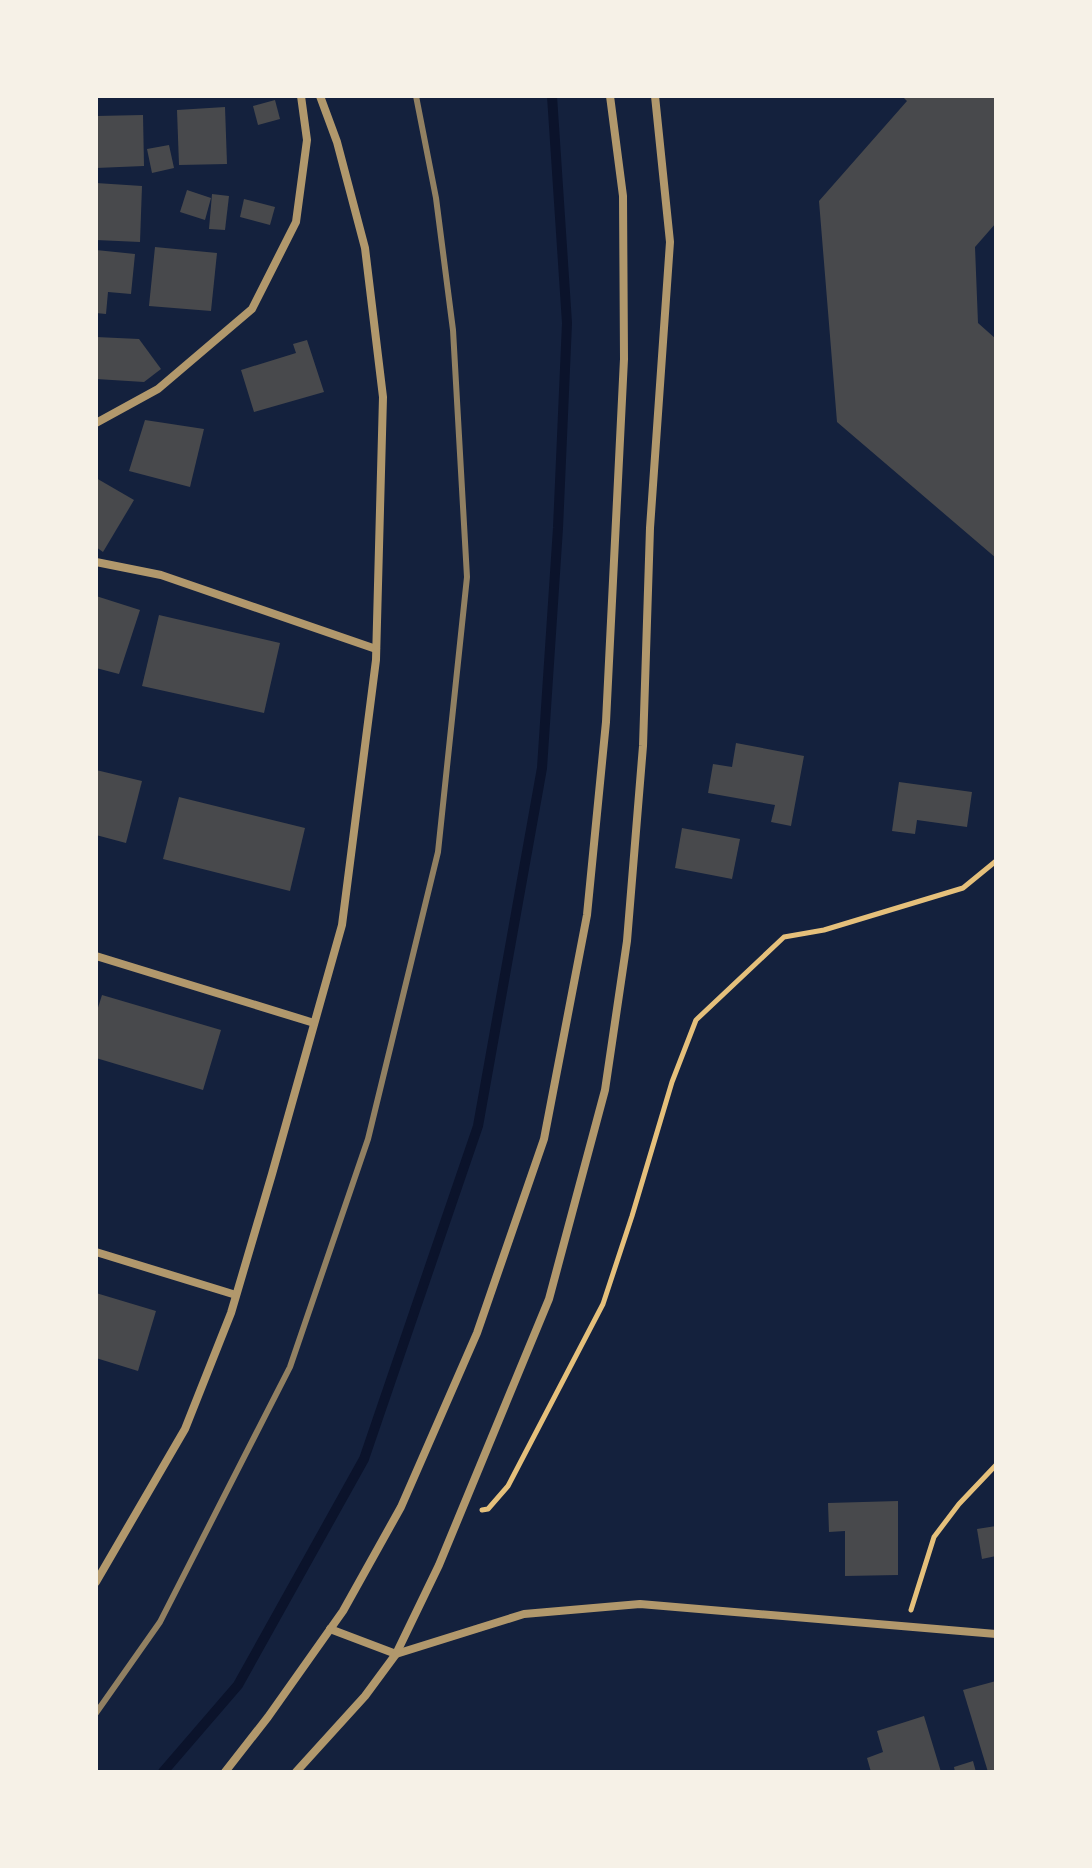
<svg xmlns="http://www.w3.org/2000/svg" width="1092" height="1868" font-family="'Roboto Condensed',sans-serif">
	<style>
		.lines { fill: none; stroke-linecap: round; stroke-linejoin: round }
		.stream { stroke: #0b132b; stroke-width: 10 }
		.building { fill: #48494c }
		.path { stroke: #e5c07b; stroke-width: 5 }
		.minor { stroke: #b1986c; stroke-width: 8 }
		.rail { stroke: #918062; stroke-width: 6 }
	</style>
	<rect width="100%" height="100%" fill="#14213d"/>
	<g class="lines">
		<path class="stream" d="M163,1772L238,1685L364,1459L478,1126L542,768L558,528L567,323L552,96"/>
	</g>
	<g class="building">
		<path d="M902,96H996V223L975,247L978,323L996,339V558L837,422L819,201L907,101Z"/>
		<path d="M275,100L280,119L258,125L253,106Z"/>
		<path d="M225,107L227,164L179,165L177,110Z"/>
		<path d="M143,115L144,166L96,168V116Z"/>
		<path d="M169,145L174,168L152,173L147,149Z"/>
		<path d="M96,183L142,186L140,242L96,240Z"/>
		<path d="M187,190L211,198L205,220L180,212Z"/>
		<path d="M212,194L229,196L225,230L209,229Z"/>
		<path d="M244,199L275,207L270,225L240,217Z"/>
		<path d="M155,247L217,253L211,311L149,306Z"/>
		<path d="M96,250L135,254L131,294L108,292L106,314L96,313Z"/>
		<path d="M96,337L139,339L161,369L144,382L96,379Z"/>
		<path d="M307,340L324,392L254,412L241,370L296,353L293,344Z"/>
		<path d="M145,420L204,429L190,487L129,471Z"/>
		<path d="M96,478L134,500L103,552L96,547Z"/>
		<path d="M96,596L140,610L119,674L96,668Z"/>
		<path d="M159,615L280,643L264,713L142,686Z"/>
		<path d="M736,743L804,756L791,826L771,822L775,805L708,793L713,764L732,767Z"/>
		<path d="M96,770L142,781L126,843L96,835Z"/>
		<path d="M899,782L972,792L967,827L917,820L915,834L892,831Z"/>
		<path d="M179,797L305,828L290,891L163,859Z"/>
		<path d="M682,828L740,839L732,879L675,868Z"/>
		<path d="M102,995L221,1030L203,1090L96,1058V1014Z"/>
		<path d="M96,1293L156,1311L138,1371L96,1358Z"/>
		<path d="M898,1501V1575L845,1576V1531L829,1532L828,1503Z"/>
		<path d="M996,1526V1556L982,1559L977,1529Z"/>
		<path d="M996,1681V1772H988L963,1690Z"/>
		<path d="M924,1716L941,1772H871L867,1758L883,1752L877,1731Z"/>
		<path d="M973,1761L976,1772H955L954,1767Z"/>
	</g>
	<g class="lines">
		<g class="path">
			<path d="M482,1510L488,1509L508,1486L603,1304L632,1216L672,1082L696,1020L784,937L824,930L963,888L996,861"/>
			<path d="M911,1610L934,1537L959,1504L996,1465"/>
		</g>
		<g class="minor">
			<path d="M96,423L158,389L252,309L296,222L307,140L301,96"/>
			<path d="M96,562L161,575L376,649"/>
			<path d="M96,956L314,1023"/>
			<path d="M96,1252L236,1295"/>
			<path d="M96,1582L185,1429L231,1313L272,1174L342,925L376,660L383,397L365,248L337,142L320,96"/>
			<path d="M330,1629L396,1654L524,1614L640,1604L996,1634"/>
			<path d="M225,1772L268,1717L343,1611L401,1507L477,1333L544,1139L587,915L606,722L624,359L623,196L610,96"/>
			<path d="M296,1772L365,1696L396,1654L439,1565L549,1299L605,1090L627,941L643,746L650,528L670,242L655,96"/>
		</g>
		<path class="rail" d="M96,1713L160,1622L290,1367L368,1139L438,852L467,577L453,330L436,198L416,96"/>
	</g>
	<rect width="1092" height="1868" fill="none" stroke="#f6f1e7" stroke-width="196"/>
</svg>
